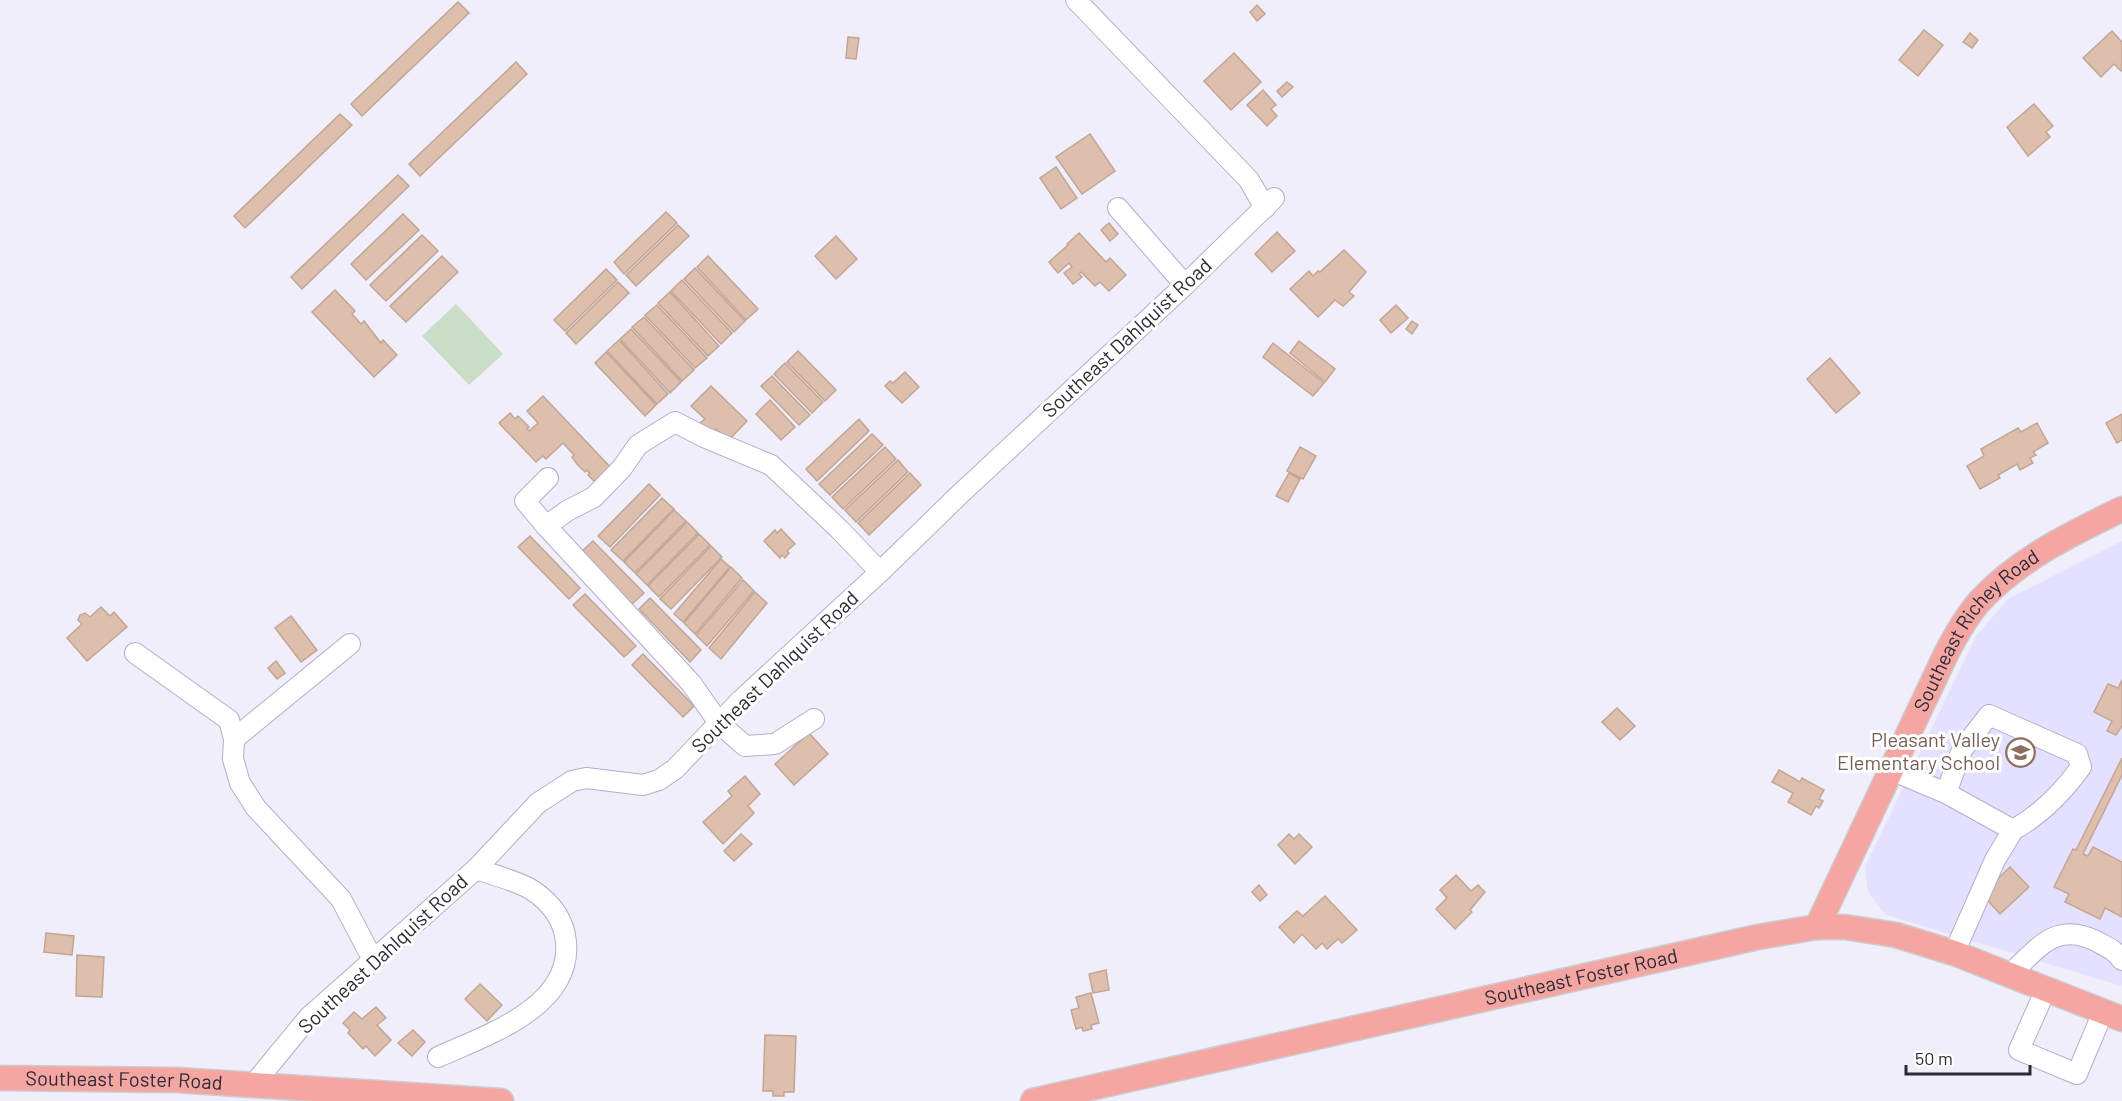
<svg xmlns="http://www.w3.org/2000/svg" width="2122" height="1101" font-family="Barlow,sans-serif">
	<style>
		.built { fill: #e4e0ff }
		.green { fill: #caddc7 }
		.building { fill: #debfae; stroke: #c3a594; stroke-width: 1.5 }
		.lines { fill: none; stroke-linecap: round; stroke-linejoin: round }
		.minor-casing { stroke: #b2aecb; stroke-width: 22 }
		.major-casing { stroke: #cccccf; stroke-width: 27 }
		.minor { stroke: #fff; stroke-width: 20 }
		.major { stroke: #f5a5a2; stroke-width: 24 }
		.labels { text-anchor: middle; stroke-width: 6; stroke-linejoin: round; paint-order: stroke }
		.street-label { font-size: 20px; fill: #2b2a35; stroke: #fff }
		.education-label { font-size: 20px; fill: #785e54; stroke: #fff; text-anchor: end }
	</style>
	<rect width="100%" height="100%" fill="#efeefa"/>
	<path class="built" d="M2122,541V986L1886,915L1868,892L1865,867L1976,636L2008,599Z"/>
	<path class="green" d="M456,304L503,354L469,385L422,336Z"/>
	<g class="building">
		<path d="M458,2L469,13L362,116L351,104Z"/>
		<path d="M1257,5L1265,14L1257,21L1250,12Z"/>
		<path d="M1924,30L1943,45L1918,76L1899,60Z"/>
		<path d="M2112,31L2122,42V70L2121,71L2114,64L2101,77L2083,58Z"/>
		<path d="M1970,33L1978,40L1972,48L1963,42Z"/>
		<path d="M848,37L859,38L856,59L846,58Z"/>
		<path d="M1234,53L1261,82L1231,110L1204,81Z"/>
		<path d="M516,62L527,74L420,176L409,164Z"/>
		<path d="M1287,82L1293,87L1282,97L1277,91Z"/>
		<path d="M1263,90L1276,105L1271,109L1277,116L1267,126L1247,105Z"/>
		<path d="M2034,104L2053,126L2046,132L2050,137L2028,156L2007,127Z"/>
		<path d="M340,114L352,125L245,228L234,216Z"/>
		<path d="M1090,134L1115,171L1082,194L1056,157Z"/>
		<path d="M1056,167L1077,198L1061,209L1040,178Z"/>
		<path d="M398,175L409,186L302,289L291,277Z"/>
		<path d="M666,212L677,223L624,274L614,262Z"/>
		<path d="M403,214L419,230L366,280L351,264Z"/>
		<path d="M1109,223L1118,234L1110,241L1101,230Z"/>
		<path d="M678,225L689,236L636,286L626,275Z"/>
		<path d="M1277,232L1295,251L1272,272L1255,254Z"/>
		<path d="M1079,233L1106,262L1110,258L1126,275L1109,291L1100,282L1095,286L1081,272L1079,274L1082,277L1073,284L1064,273L1072,267L1069,263L1058,273L1049,262L1068,245L1067,244Z"/>
		<path d="M422,235L438,251L386,301L370,285Z"/>
		<path d="M836,236L857,259L836,279L815,256Z"/>
		<path d="M1344,250L1366,272L1349,292L1354,296L1343,306L1335,300L1318,317L1290,289L1309,271L1313,276L1318,271L1320,272Z"/>
		<path d="M442,256L458,272L406,322L390,306Z"/>
		<path d="M708,256L758,309L746,320L697,267Z"/>
		<path d="M695,268L745,321L734,332L684,279Z"/>
		<path d="M606,269L617,280L565,331L554,320Z"/>
		<path d="M682,280L732,333L721,344L671,291Z"/>
		<path d="M618,282L629,293L576,344L566,333Z"/>
		<path d="M335,290L355,311L352,314L361,324L364,321L381,343L383,340L397,355L374,377L312,312Z"/>
		<path d="M670,292L719,346L708,356L658,303Z"/>
		<path d="M657,305L707,358L695,368L645,315Z"/>
		<path d="M1396,305L1408,318L1391,333L1380,320Z"/>
		<path d="M644,317L694,370L682,381L632,327Z"/>
		<path d="M1412,321L1418,325L1412,334L1406,329Z"/>
		<path d="M631,329L681,382L670,393L620,339Z"/>
		<path d="M619,340L668,394L657,404L607,351Z"/>
		<path d="M1299,341L1335,369L1325,382L1290,353Z"/>
		<path d="M1273,343L1324,383L1313,396L1263,357Z"/>
		<path d="M798,351L836,390L825,401L787,362Z"/>
		<path d="M606,352L656,405L645,416L595,363Z"/>
		<path d="M1830,358L1860,393L1836,413L1807,379Z"/>
		<path d="M785,363L823,402L812,413L774,374Z"/>
		<path d="M905,372L919,387L902,403L885,386L890,381L893,383Z"/>
		<path d="M772,376L810,415L799,425L761,386Z"/>
		<path d="M711,386L747,421L728,441L716,429L711,434L700,423L705,419L691,406Z"/>
		<path d="M543,396L614,471L599,486L588,475L590,474L587,470L585,472L577,464L572,457L574,455L563,443L546,459L543,456L536,462L499,423L510,413L515,419L518,416L529,427L527,429L529,431L538,423L527,411Z"/>
		<path d="M770,400L795,427L781,440L756,414Z"/>
		<path d="M2122,414V440L2117,443L2106,423Z"/>
		<path d="M859,419L869,431L817,481L806,469Z"/>
		<path d="M2037,423L2048,443L2033,452L2036,455L2030,458L2033,463L2020,470L2017,464L1998,475L2000,478L1980,489L1967,466L1984,456L1981,449L2018,428L2021,432Z"/>
		<path d="M872,434L883,445L830,495L819,484Z"/>
		<path d="M885,447L896,459L843,509L832,497Z"/>
		<path d="M1300,447L1316,456L1303,479L1287,471Z"/>
		<path d="M898,460L908,472L856,522L845,510Z"/>
		<path d="M910,473L921,485L869,535L858,523Z"/>
		<path d="M1289,473L1300,479L1288,502L1276,496Z"/>
		<path d="M649,484L660,495L610,547L598,536Z"/>
		<path d="M662,498L674,509L623,561L611,550Z"/>
		<path d="M674,510L686,521L635,573L624,562Z"/>
		<path d="M687,522L698,533L647,585L636,574Z"/>
		<path d="M781,529L795,544L787,551L789,553L785,558L782,555L780,558L764,541L775,530L777,533Z"/>
		<path d="M699,534L710,545L659,597L648,586Z"/>
		<path d="M530,536L580,588L569,599L518,547Z"/>
		<path d="M593,541L644,593L632,604L581,552Z"/>
		<path d="M711,546L722,557L671,609L660,599Z"/>
		<path d="M721,559L730,567L683,622L674,614Z"/>
		<path d="M731,567L742,578L695,634L684,623Z"/>
		<path d="M743,580L754,591L707,646L696,635Z"/>
		<path d="M755,592L767,603L721,659L709,648Z"/>
		<path d="M585,594L636,646L624,657L573,605Z"/>
		<path d="M650,598L701,650L690,662L639,609Z"/>
		<path d="M101,607L110,616L114,612L127,627L87,661L67,638L82,624L78,620L80,615L85,613L90,617Z"/>
		<path d="M291,616L317,650L301,662L275,628Z"/>
		<path d="M643,654L694,706L683,717L632,665Z"/>
		<path d="M276,661L285,673L277,679L268,668Z"/>
		<path d="M2122,680V726L2116,735L2107,731L2112,721L2094,712L2108,684L2118,688Z"/>
		<path d="M1617,708L1635,726L1620,740L1602,722Z"/>
		<path d="M809,733L828,754L794,785L775,764Z"/>
		<path d="M2122,758V775L2083,854L2088,856L2093,847L2122,862V917L2105,908L2100,919L2065,902L2069,894L2054,887L2073,849L2076,850Z"/>
		<path d="M1779,770L1800,782L1802,778L1824,790L1819,799L1823,801L1819,808L1816,806L1811,815L1788,802L1793,793L1772,782Z"/>
		<path d="M745,776L760,794L748,806L754,813L723,844L703,822L732,796L728,791Z"/>
		<path d="M741,834L752,844L734,861L724,851Z"/>
		<path d="M1289,834L1294,839L1299,834L1312,847L1295,864L1278,845Z"/>
		<path d="M2010,867L2029,887L2000,914L1982,894Z"/>
		<path d="M1456,875L1471,891L1478,885L1485,892L1470,910L1472,912L1455,929L1436,909L1447,898L1440,890Z"/>
		<path d="M1259,885L1267,895L1260,901L1252,892Z"/>
		<path d="M1325,896L1357,930L1342,943L1338,939L1327,949L1322,943L1316,949L1302,934L1294,943L1279,927L1297,911L1303,916Z"/>
		<path d="M46,933L74,936L72,955L44,952Z"/>
		<path d="M77,955L104,957L102,997L76,996Z"/>
		<path d="M1106,970L1109,990L1093,993L1089,974Z"/>
		<path d="M480,984L502,1005L487,1021L465,999Z"/>
		<path d="M1091,993L1099,1023L1091,1025L1092,1029L1083,1031L1082,1027L1076,1029L1071,1010L1079,1008L1076,997Z"/>
		<path d="M376,1007L386,1018L377,1025L391,1040L375,1056L366,1046L363,1049L348,1033L350,1030L343,1023L354,1012L362,1019Z"/>
		<path d="M413,1030L425,1042L412,1056L398,1043Z"/>
		<path d="M765,1035L796,1036L794,1092H784V1096H773V1091H763Z"/>
	</g>
	<g class="lines">
		<defs>
			<g id="minor">
				<path d="M1076,0L1249,180L1265,208"/>
				<path d="M1118,208L1185,285"/>
				<path d="M546,526L525,501L548,478"/>
				<path d="M135,653L229,720L234,739L233,759L240,783L256,808L341,899L373,960"/>
				<path d="M814,719L775,744L745,746L719,723L691,683L546,526L567,511L594,497L622,468L638,445L675,422L704,437L771,465L839,529L880,572"/>
				<path d="M234,739L350,644"/>
				<path d="M1891,770L1946,793L2013,830C2040,815 2063,792 2081,767L2077,754L1989,715L1962,750L1946,793"/>
				<path d="M1954,953L1995,860L2013,830"/>
				<path d="M2010,974C2039,948 2055,921 2096,941C2107,947 2115,950 2122,960"/>
				<path d="M2046,989L2019,1050L2077,1074L2103,1012"/>
				<path d="M438,1057C487,1035 572,1007 566,942C564,919 550,902 532,890C518,881 493,875 476,869"/>
				<path d="M253,1085L309,1017L476,869L538,803L572,781L586,778L643,785L659,780L675,769L741,700L880,572L958,496L1185,285L1274,198"/>
			</g>
			<g id="major">
				<path id="s1" d="M1817,927L1947,652C1956,635 1966,617 1979,602C2018,559 2071,534 2122,509"/>
				<path id="s2" d="M0,1078L177,1080L501,1101"/>
				<path id="s3" d="M1033,1101L1758,937L1817,927H1845L1896,935L1954,953L2122,1019"/>
			</g>
		</defs>
		<use href="#minor" class="minor-casing"/>
		<use href="#major" class="major-casing"/>
		<use href="#minor" class="minor"/>
		<use href="#major" class="major"/>
	</g>
	<defs>
		<symbol id="school-ring" viewBox="-11 -11 22 22"><circle r="9.5" fill="#fff" stroke="#8d6e63" stroke-width="1.5"/><path d="M0-5L7-2L0 1L-7-2ZM-4 1L0 2.5L4 1V4Q0 6-4 4Z" fill="#8d6e63"/></symbol>
	</defs>
	<g fill-rule="evenodd">
		<use href="#school-ring" x="2004" y="736" width="33" height="33"/>
	</g>
	<g class="labels">
		<g class="street-label">
			<text transform="translate(1127 338) rotate(-43)" y="7">Southeast Dahlquist Road</text>
			<text dy="7" stroke="none"><textPath href="#s1" startOffset="339">Southeast Richey Road</textPath></text>
			<text transform="translate(775 672) rotate(-44)" y="7">Southeast Dahlquist Road</text>
			<text transform="translate(383 954) rotate(-43)" y="7">Southeast Dahlquist Road</text>
			<text dy="7" stroke="none"><textPath href="#s3" startOffset="562">Southeast Foster Road</textPath></text>
			<text dy="7" stroke="none"><textPath href="#s2" startOffset="124">Southeast Foster Road</textPath></text>
		</g>
		<g class="education-label">
			<text x="2000" y="747">Pleasant Valley<tspan x="2000" dy="23">Elementary School</tspan></text>
		</g>
	</g>
	<path d="M1906 1065v9h124v-9" fill="none" stroke="#2b2a35" stroke-width="3"/>
	<text x="1915" y="1065" font-size="18" fill="#2b2a35" stroke="#ffffff" stroke-width="4.5" paint-order="stroke">50 m</text>
</svg>
